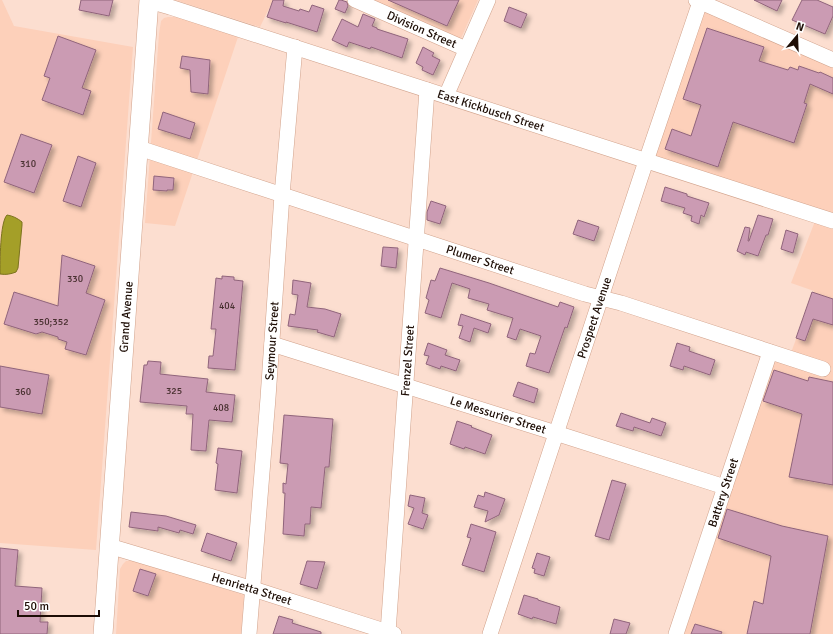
<svg xmlns="http://www.w3.org/2000/svg" width="833" height="634" font-family="Signika,sans-serif">
	<style>
		.built { fill: #fdd0ba }
		.water { fill: #a49f28; stroke: #7c731e }
		.building { fill: #cb9bb3; stroke: #90647b; filter: url(#shadow) }
		.lines { fill: none; stroke-linecap: round; stroke-linejoin: round }
		.minor-casing { stroke: #d1a28b; stroke-width: 16 }
		.major-casing { stroke: #d1a28b; stroke-width: 20 }
		.minor { stroke: #fff; stroke-width: 15 }
		.major { stroke: #fff; stroke-width: 19 }
		.labels { text-anchor: middle; stroke-width: 3.5; stroke-linejoin: round; paint-order: stroke }
		.number-label { font-size: 10px; fill: #483030 }
		.street-label { font-size: 12px; fill: #1d0d05; stroke: #fff }
	</style>
	<defs>
		<filter id="shadow"><feDropShadow dx="3.5" dy="3.5" stdDeviation="2" flood-color="#0004"/></filter>
	</defs>
	<rect width="100%" height="100%" fill="#fcded0"/>
	<g class="built">
		<path d="M0,0H2L14,26L133,47L96,550L0,543Z"/>
		<path d="M175,0H273L260,27Z"/>
		<path d="M362,0H478L459,43Z"/>
		<path d="M700,2L714,17L736,18L833,60V634H676L770,352L789,358L814,291L791,283L817,216L646,160Z"/>
		<path d="M168,17H177L187,20L238,37L175,226L145,223L159,34L161,21L164,18Z"/>
		<path d="M126,561H134L244,595L241,634H116L120,569L123,564Z"/>
	</g>
	<path class="water" d="M7,215C13,216 17,218 22,222V225L18,268L16,272C11,274 6,275 0,274C0,262 0,222 7,215Z"/>
	<g class="building">
		<path d="M81,0H113L109,16L79,10Z"/>
		<path d="M273,0H284L283,6L299,11L300,9L309,12L312,5L324,9L317,32L286,22V23L267,17Z"/>
		<path d="M339,0H341L347,2L348,6L345,13L335,9Z"/>
		<path d="M388,0H459L447,26Z"/>
		<path d="M754,0H782L777,11Z"/>
		<path d="M802,0H817L833,7V16L825,34L792,20Z"/>
		<path d="M509,7L527,14L521,28L504,21Z"/>
		<path d="M363,14L375,19L372,26L377,28V29L408,39L402,58L371,47L370,49L349,42L347,47L332,40L342,19L358,27Z"/>
		<path d="M707,28L764,47L759,61L788,70L790,67L798,70L799,66L819,73L820,72L833,78V94L810,84L804,103L807,104L794,143L733,122L718,167L665,149L672,129L691,136L701,105L683,99Z"/>
		<path d="M58,36L96,50L82,88L91,91L83,115L42,100L50,78L44,76Z"/>
		<path d="M423,47L434,53L432,56L440,60L433,75L422,70L423,67L416,63Z"/>
		<path d="M182,56L210,60L208,94L191,92L190,70L180,68Z"/>
		<path d="M163,112L195,123L190,139L158,129Z"/>
		<path d="M21,134L52,145L34,193L4,182Z"/>
		<path d="M78,156L96,163L81,207L63,201Z"/>
		<path d="M154,176L174,178L173,190H167V191L153,190Z"/>
		<path d="M665,187L687,194V196L709,203L704,217L701,215L699,224L691,221L692,216L683,213L685,208L661,201Z"/>
		<path d="M431,201L446,206L440,224L427,220V212Z"/>
		<path d="M758,215L773,219L768,235H766L758,256L746,252L745,255L737,251L745,227L750,228L748,241H749Z"/>
		<path d="M578,220L599,227L594,241L573,234Z"/>
		<path d="M786,230L798,234L793,253L781,249Z"/>
		<path d="M383,247L398,248L396,268L381,266Z"/>
		<path d="M62,255L95,266L86,293L105,300L86,355L65,349L67,342L58,339V337L42,332L36,334L4,324L14,292L58,306Z"/>
		<path d="M440,268L489,283L558,307L560,302L574,307L567,328L565,327L549,373L526,366L530,353L535,354L541,336L520,329L516,340L507,337L513,318L487,310L489,304L468,298L470,289L452,283L441,318L425,313L429,300L426,298L431,280L435,281Z"/>
		<path d="M222,276L234,277V280L243,281L235,370L208,368L209,356H213L216,329H211L216,278L222,279Z"/>
		<path d="M293,280L311,283L307,307L325,309L341,314L334,337L317,332L318,330L288,326L290,314L295,315L298,295L292,294Z"/>
		<path d="M812,292L833,299V325L813,319L805,341L796,338Z"/>
		<path d="M461,314L491,324L488,333L474,328L470,342L459,338L463,326L458,325Z"/>
		<path d="M428,343L447,350L445,355L460,360L456,371L441,366L440,369L426,364L429,356L424,355Z"/>
		<path d="M677,343L690,347L689,351L715,360L710,375L684,366L683,370L670,366Z"/>
		<path d="M148,361L161,362L160,374L208,379L206,392L235,395L232,422L209,420L206,451L191,450L193,414H186L187,406L140,402L144,365H147Z"/>
		<path d="M0,366L49,375L42,414L0,407Z"/>
		<path d="M774,370L808,381L809,377L833,382V485L789,477L802,414L763,401Z"/>
		<path d="M518,382L538,389L534,403L513,396Z"/>
		<path d="M621,413L650,423L652,418L666,423L661,436L634,427L633,431L616,426Z"/>
		<path d="M284,415L333,419L329,467H325L321,508L311,507L310,524H305L304,536L283,534L285,493H283V483L286,484L288,464L280,463Z"/>
		<path d="M457,421L472,426L471,427L492,435L485,454L465,447L464,449L450,444Z"/>
		<path d="M218,448L242,451L237,493L215,490L218,464L216,463Z"/>
		<path d="M612,480L626,484L609,540L595,536Z"/>
		<path d="M485,492L505,499L499,515L485,522L488,511L474,507L478,495L484,497Z"/>
		<path d="M410,495L425,498L422,513L428,515L423,529L408,524L414,508L408,506Z"/>
		<path d="M727,509L782,526L828,536L810,634H747L754,601L763,604L771,556L718,538Z"/>
		<path d="M131,512L166,516L196,525L193,534L180,530L179,533L158,527V531L129,527Z"/>
		<path d="M471,524L496,532L484,572L462,565L471,538L467,537Z"/>
		<path d="M207,533L237,543L231,561L201,551Z"/>
		<path d="M0,548L18,550L15,586L42,588L40,622H48L47,634H0Z"/>
		<path d="M537,553L550,557L544,576L534,573L535,569L532,568Z"/>
		<path d="M307,561L325,562L317,589L300,584Z"/>
		<path d="M140,569L156,574L148,596L133,591Z"/>
		<path d="M524,595L538,599V600L560,607L556,624L533,617L532,619L518,614Z"/>
		<path d="M279,616L293,620L292,623L321,632V634H273Z"/>
		<path d="M614,619L630,623L626,634H610Z"/>
		<path d="M695,624L722,632L721,634H691Z"/>
	</g>
	<g class="lines">
		<defs>
			<g id="minor">
				<path id="s1" d="M355,0L466,49"/>
				<path d="M696,0L833,60"/>
				<path id="s2" d="M149,1L170,7L833,221"/>
				<path d="M446,96L488,0"/>
				<path id="s3" d="M139,148L585,294L621,303L823,369"/>
				<path id="s4" d="M272,344L543,429L725,487"/>
				<path id="s5" d="M109,546L253,589L394,634"/>
				<path id="s6" d="M388,632L427,90"/>
				<path id="s7" d="M249,634L268,398L282,195L295,47"/>
				<path id="s8" d="M490,634L642,173L700,2"/>
				<path id="s9" d="M676,634L770,352"/>
			</g>
			<g id="major">
				<path id="s10" d="M103,634L149,0"/>
			</g>
		</defs>
		<use href="#minor" class="minor-casing"/>
		<use href="#major" class="major-casing"/>
		<use href="#minor" class="minor"/>
		<use href="#major" class="major"/>
	</g>
	<g class="labels">
		<g class="number-label">
			<text x="28" y="167">310</text>
			<text x="75" y="282">330</text>
			<text x="227" y="309">404</text>
			<text x="51" y="325">350;352</text>
			<text x="174" y="394">325</text>
			<text x="23" y="395">360</text>
			<text x="221" y="411">408</text>
		</g>
		<g class="street-label">
			<text dy="4" stroke="none"><textPath href="#s1" startOffset="73">Division Street</textPath></text>
			<text dy="4" stroke="none"><textPath href="#s2" startOffset="359">East Kickbusch Street</textPath></text>
			<text dy="4" stroke="none"><textPath href="#s3" startOffset="359">Plumer Street</textPath></text>
			<text dy="4" stroke="none"><textPath href="#s10" startOffset="318">Grand Avenue</textPath></text>
			<text dy="4" stroke="none"><textPath href="#s8" startOffset="333">Prospect Avenue</textPath></text>
			<text dy="4" stroke="none"><textPath href="#s7" startOffset="294">Seymour Street</textPath></text>
			<text dy="4" stroke="none"><textPath href="#s6" startOffset="272">Frenzel Street</textPath></text>
			<text dy="4" stroke="none"><textPath href="#s4" startOffset="237">Le Messurier Street</textPath></text>
			<text dy="4" stroke="none"><textPath href="#s9" startOffset="149">Battery Street</textPath></text>
			<text dy="4" stroke="none"><textPath href="#s5" startOffset="149">Henrietta Street</textPath></text>
		</g>
	</g>
	<g transform="translate(797 36) rotate(19)" stroke="#ffffff" stroke-width="3" paint-order="stroke">
	<path d="M0-3L7 15L0 10L-7 15Z" fill="#1d0d05"/>
	<text y="-6" font-size="11" font-weight="bold" text-anchor="middle" fill="#1d0d05">N</text>
	</g>
	<path d="M18 610v6h81v-6" fill="none" stroke="#1d0d05" stroke-width="2"/>
	<text x="24" y="610" font-size="12" fill="#1d0d05" stroke="#ffffff" stroke-width="3" paint-order="stroke">50 m</text>
</svg>
